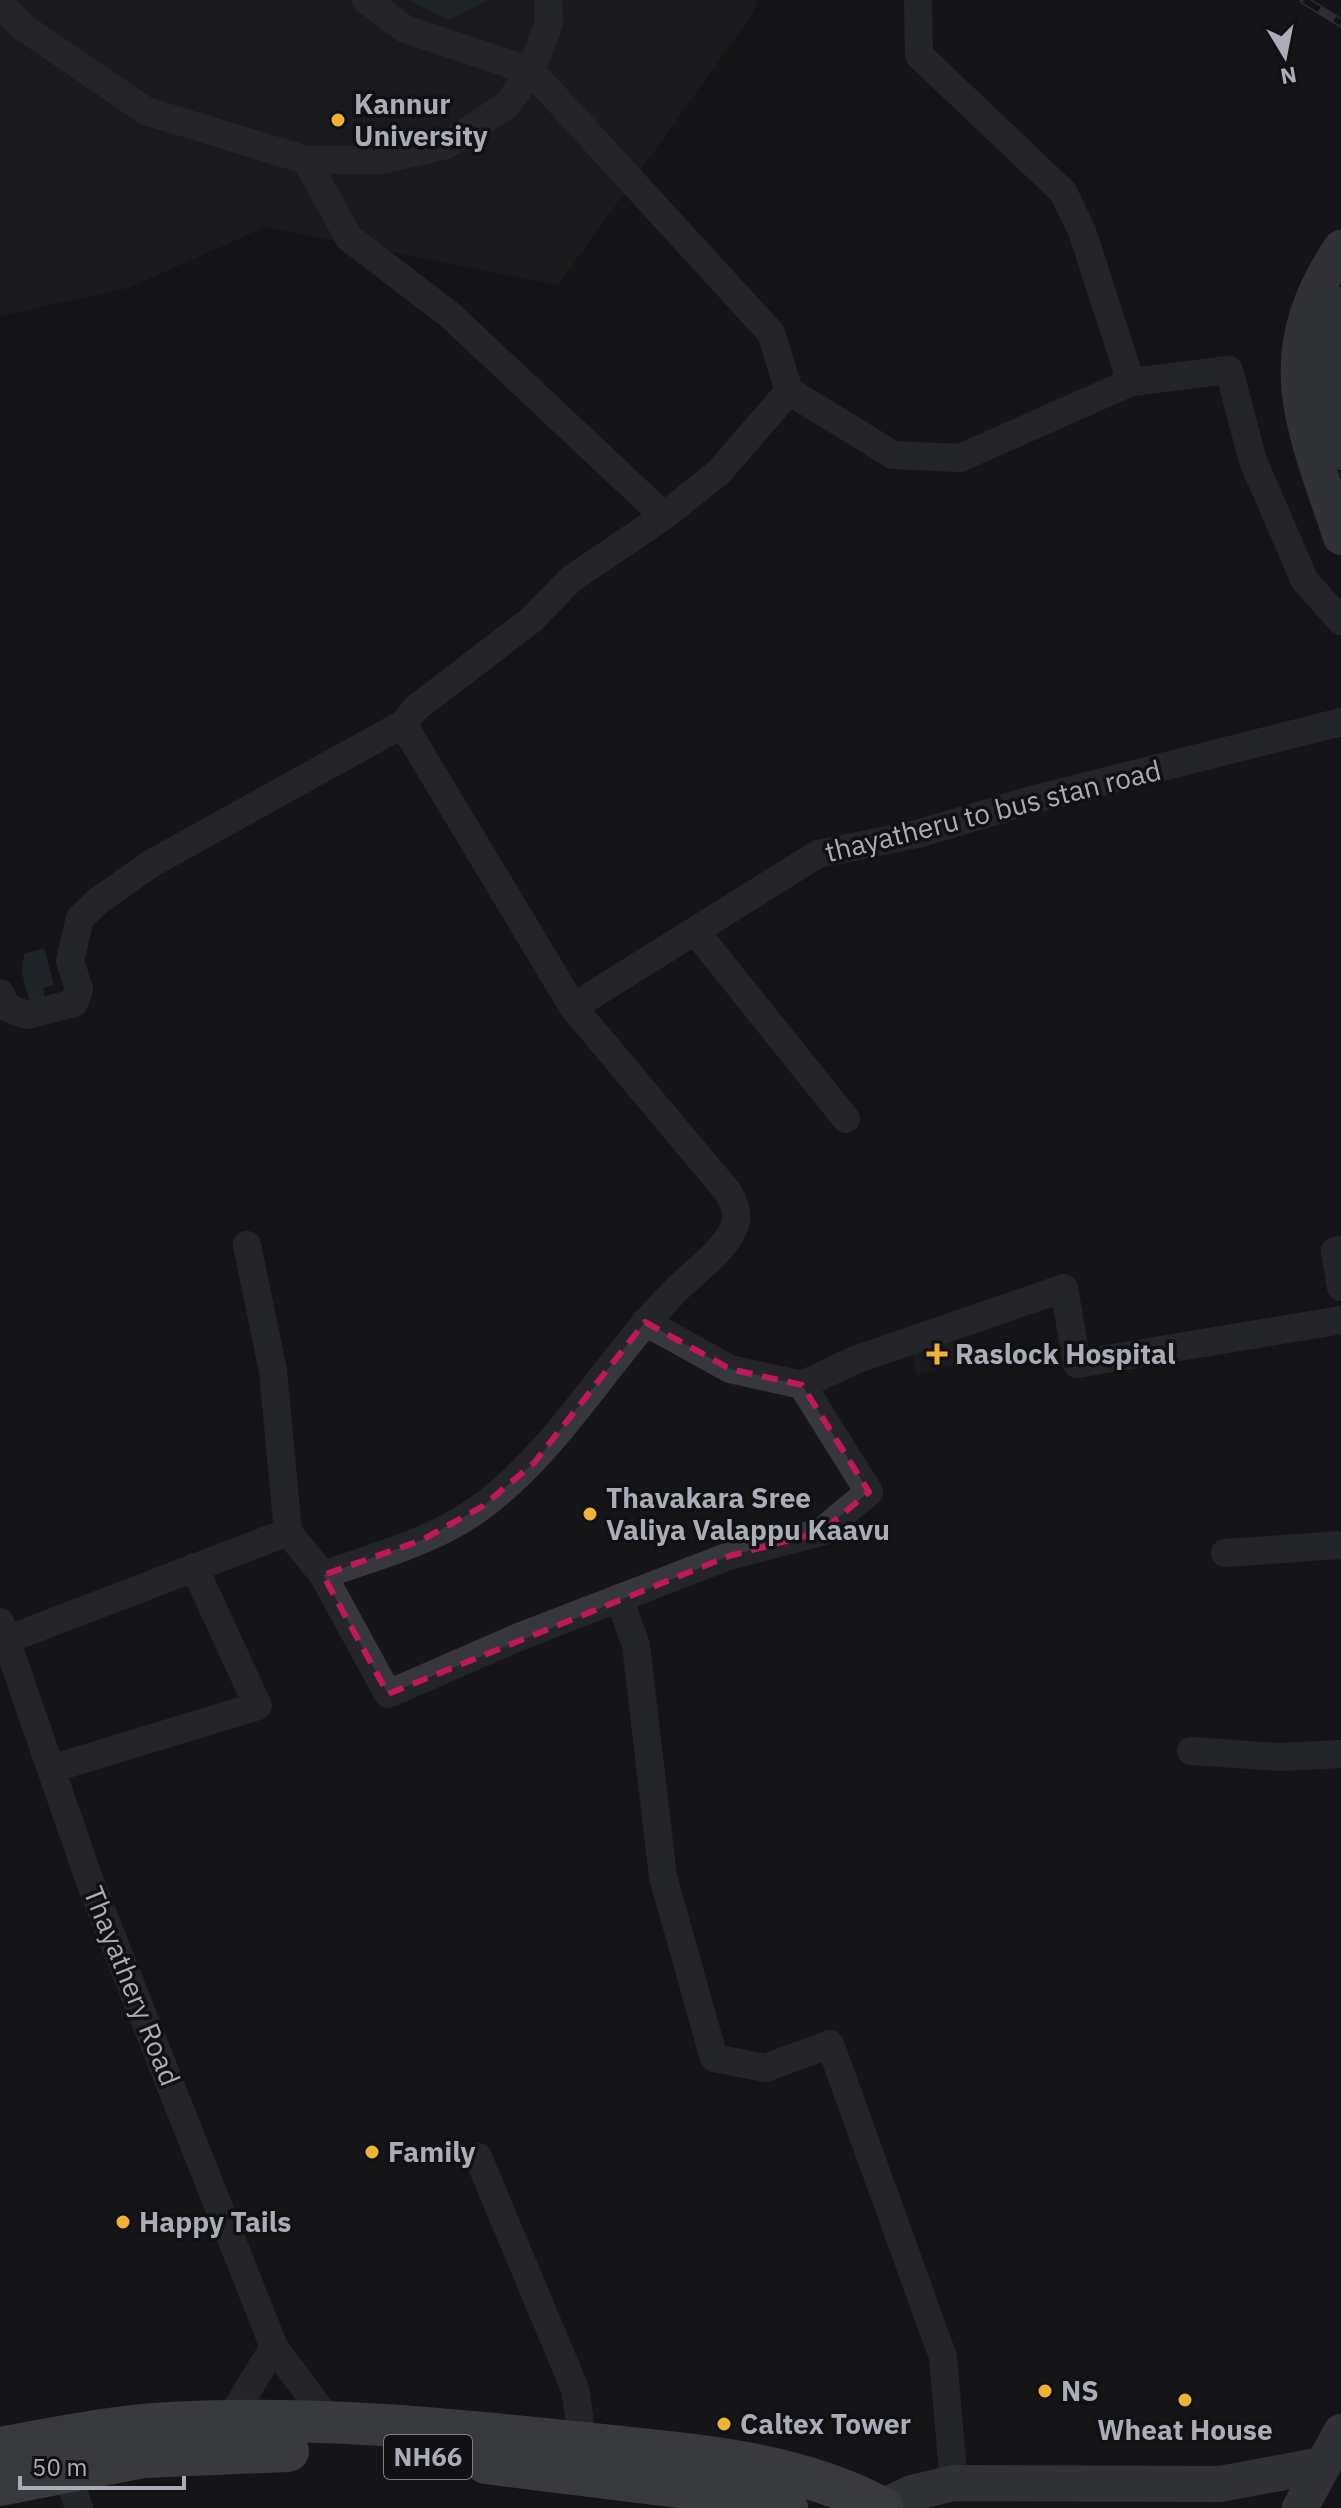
<svg xmlns="http://www.w3.org/2000/svg" width="1341" height="2508" font-family="'IBM Plex Sans',sans-serif">
	<style>
		.built { fill: #222225 }
		.water { fill: #2c353c }
		.lines { fill: none; stroke-linecap: round; stroke-linejoin: round }
		.minor { stroke: #37383d; stroke-width: 28 }
		.major { stroke: #53555c; stroke-width: 36 }
		.highway { stroke: #63666e; stroke-width: 42 }
		.rail-casing { stroke: #4a4c52; stroke-width: 9 }
		.rail { stroke: #111113; stroke-width: 6; stroke-dasharray: 18; stroke-linecap: butt }
		.marked { fill: none; stroke: #c2185b; stroke-width: 6; stroke-dasharray: 16 10; stroke-linejoin: round }
		.poi-dot { fill: #f2b134; stroke: #111113; stroke-width: 3 }
		.labels { text-anchor: middle; stroke-width: 7; stroke-linejoin: round; paint-order: stroke }
		.shield { fill: #111113; stroke: #7b7e86; stroke-width: 2 }
		.shield-label { font-size: 26px; font-weight: bold; fill: #a8adb8 }
		.poi-label { font-size: 28px; font-weight: bold; fill: #a8adb8; stroke: #111113; text-anchor: start }
		.street-label { font-size: 28px; fill: #a8adb8; stroke: #111113 }
	</style>
	<rect width="100%" height="100%" fill="#161618"/>
	<g class="built">
		<path d="M0,0H758L753,13L558,285L265,227L128,288L0,316Z"/>
		<path d="M955,1325L963,1362L917,1375L911,1346Z"/>
	</g>
	<g class="water">
		<path d="M409,0H488L449,20Z"/>
		<path d="M44,948L54,985L43,988L45,998L30,1003L22,973L24,954Z"/>
	</g>
	<g class="lines">
		<g class="minor">
			<path d="M366,0L405,29L531,71L771,333L789,391L893,455L960,458L1131,382L1229,370L1253,461L1305,581L1341,621"/>
			<path d="M918,0L919,55L1063,192L1082,231L1131,382"/>
			<path d="M0,4L23,27L146,111L306,160H382L446,145L507,105L531,71L549,23L548,0"/>
			<path d="M306,160L349,238L450,315L664,516"/>
			<path d="M403,724L573,1007"/>
			<path d="M696,932L846,1119"/>
			<path d="M0,993L8,1008L27,1015L74,1003L79,989L70,961L80,918L98,901L152,863L403,724L416,708L531,620L571,579L664,516L719,472L789,391"/>
			<path d="M247,1245L273,1371L288,1532"/>
			<path d="M1341,1250L1335,1251L1341,1287"/>
			<path d="M645,1322L730,1369L802,1385L855,1360L1064,1288L1077,1364L1341,1320"/>
			<path d="M1225,1553L1341,1545"/>
			<path d="M323,1575L388,1694L521,1636L729,1556L821,1532L869,1492L802,1385"/>
			<path d="M619,1598L636,1645L663,1877L714,2058L765,2068L830,2044L943,2357L954,2483"/>
			<path d="M0,1622L89,1879L274,2347L331,2424"/>
			<path d="M6,1640L288,1532L323,1575C377,1556 439,1540 485,1504C562,1445 608,1358 676,1290C694,1272 730,1247 736,1221C738,1211 733,1201 728,1192L573,1007L818,854L917,834L1035,799L1341,722"/>
			<path d="M1191,1751L1280,1757L1341,1754"/>
			<path d="M51,1769L258,1706L194,1567"/>
			<path d="M478,2157L575,2389L583,2443"/>
			<path d="M228,2422L274,2347"/>
			<path d="M67,2472L79,2508"/>
		</g>
		<g class="major">
			<path d="M1341,248C1268,357 1304,425 1341,537"/>
			<path d="M1341,305C1315,349 1322,407 1341,452"/>
			<path d="M880,2508L912,2493L954,2483L1220,2484L1322,2465"/>
			<path d="M1300,2508L1341,2432"/>
		</g>
		<g class="highway">
			<path d="M0,2448C51,2439 103,2428 155,2424C303,2414 455,2429 602,2445C697,2455 797,2462 882,2508"/>
			<path d="M486,2463L744,2495L787,2508"/>
			<path d="M0,2485L144,2457L288,2451"/>
		</g>
		<defs>
			<path id="rail" d="M1304,0L1341,23"/>
		</defs>
		<use href="#rail" class="rail-casing"/>
		<use href="#rail" class="rail"/>
	</g>
	<path d="M0 0H1341V2508H0ZM645,1322L730,1369L802,1385L869,1492L821,1532L729,1556L388,1694L323,1575L422,1540L483,1506L534,1463Z" fill="#161618" fill-opacity=".55" fill-rule="evenodd"/>
	<path class="marked" d="M645,1322L730,1369L802,1385L869,1492L821,1532L729,1556L388,1694L323,1575L422,1540L483,1506L534,1463Z"/>
	<g class="poi-dot">
		<circle cx="338" cy="120" r="8"/>
		<path d="M933 1342h8v8h8v8h-8v8h-8v-8h-8v-8h8z"/>
		<circle cx="590" cy="1514" r="8"/>
		<circle cx="372" cy="2152" r="8"/>
		<circle cx="123" cy="2222" r="8"/>
		<circle cx="1045" cy="2391" r="8"/>
		<circle cx="1185" cy="2400" r="8"/>
		<circle cx="724" cy="2424" r="8"/>
	</g>
	<g class="labels">
		<rect class="shield" x="384" y="2435" width="88" height="44" rx="6"/>
		<g class="shield-label">
			<text x="428" y="2466">NH66</text>
		</g>
		<g class="poi-label">
			<text x="354" y="114">Kannur<tspan x="354" dy="32">University</tspan></text>
			<text x="955" y="1364">Raslock Hospital</text>
			<text x="606" y="1508">Thavakara Sree<tspan x="606" dy="32">Valiya Valappu Kaavu</tspan></text>
			<text x="388" y="2162">Family</text>
			<text x="139" y="2232">Happy Tails</text>
			<text x="1061" y="2401">NS</text>
			<text x="740" y="2434">Caltex Tower</text>
			<text x="1185" y="2440" text-anchor="middle">Wheat House</text>
		</g>
		<g class="street-label">
			<text transform="translate(993 811) rotate(-14)" y="10">thayatheru to bus stan road</text>
			<text transform="translate(132 1986) rotate(68)" y="10">Thayathery Road</text>
		</g>
	</g>
	<g transform="translate(1285 56) rotate(170)" stroke="#111113" stroke-width="6" paint-order="stroke">
	<path d="M0-6L14 30L0 20L-14 30Z" fill="#a8adb8"/>
	<text y="-12" font-size="22" font-weight="bold" text-anchor="middle" fill="#a8adb8">N</text>
	</g>
	<path d="M20 2476v12h164v-12" fill="none" stroke="#a8adb8" stroke-width="4"/>
	<text x="32" y="2476" font-size="24" fill="#a8adb8" stroke="#111113" stroke-width="6" paint-order="stroke">50 m</text>
</svg>
